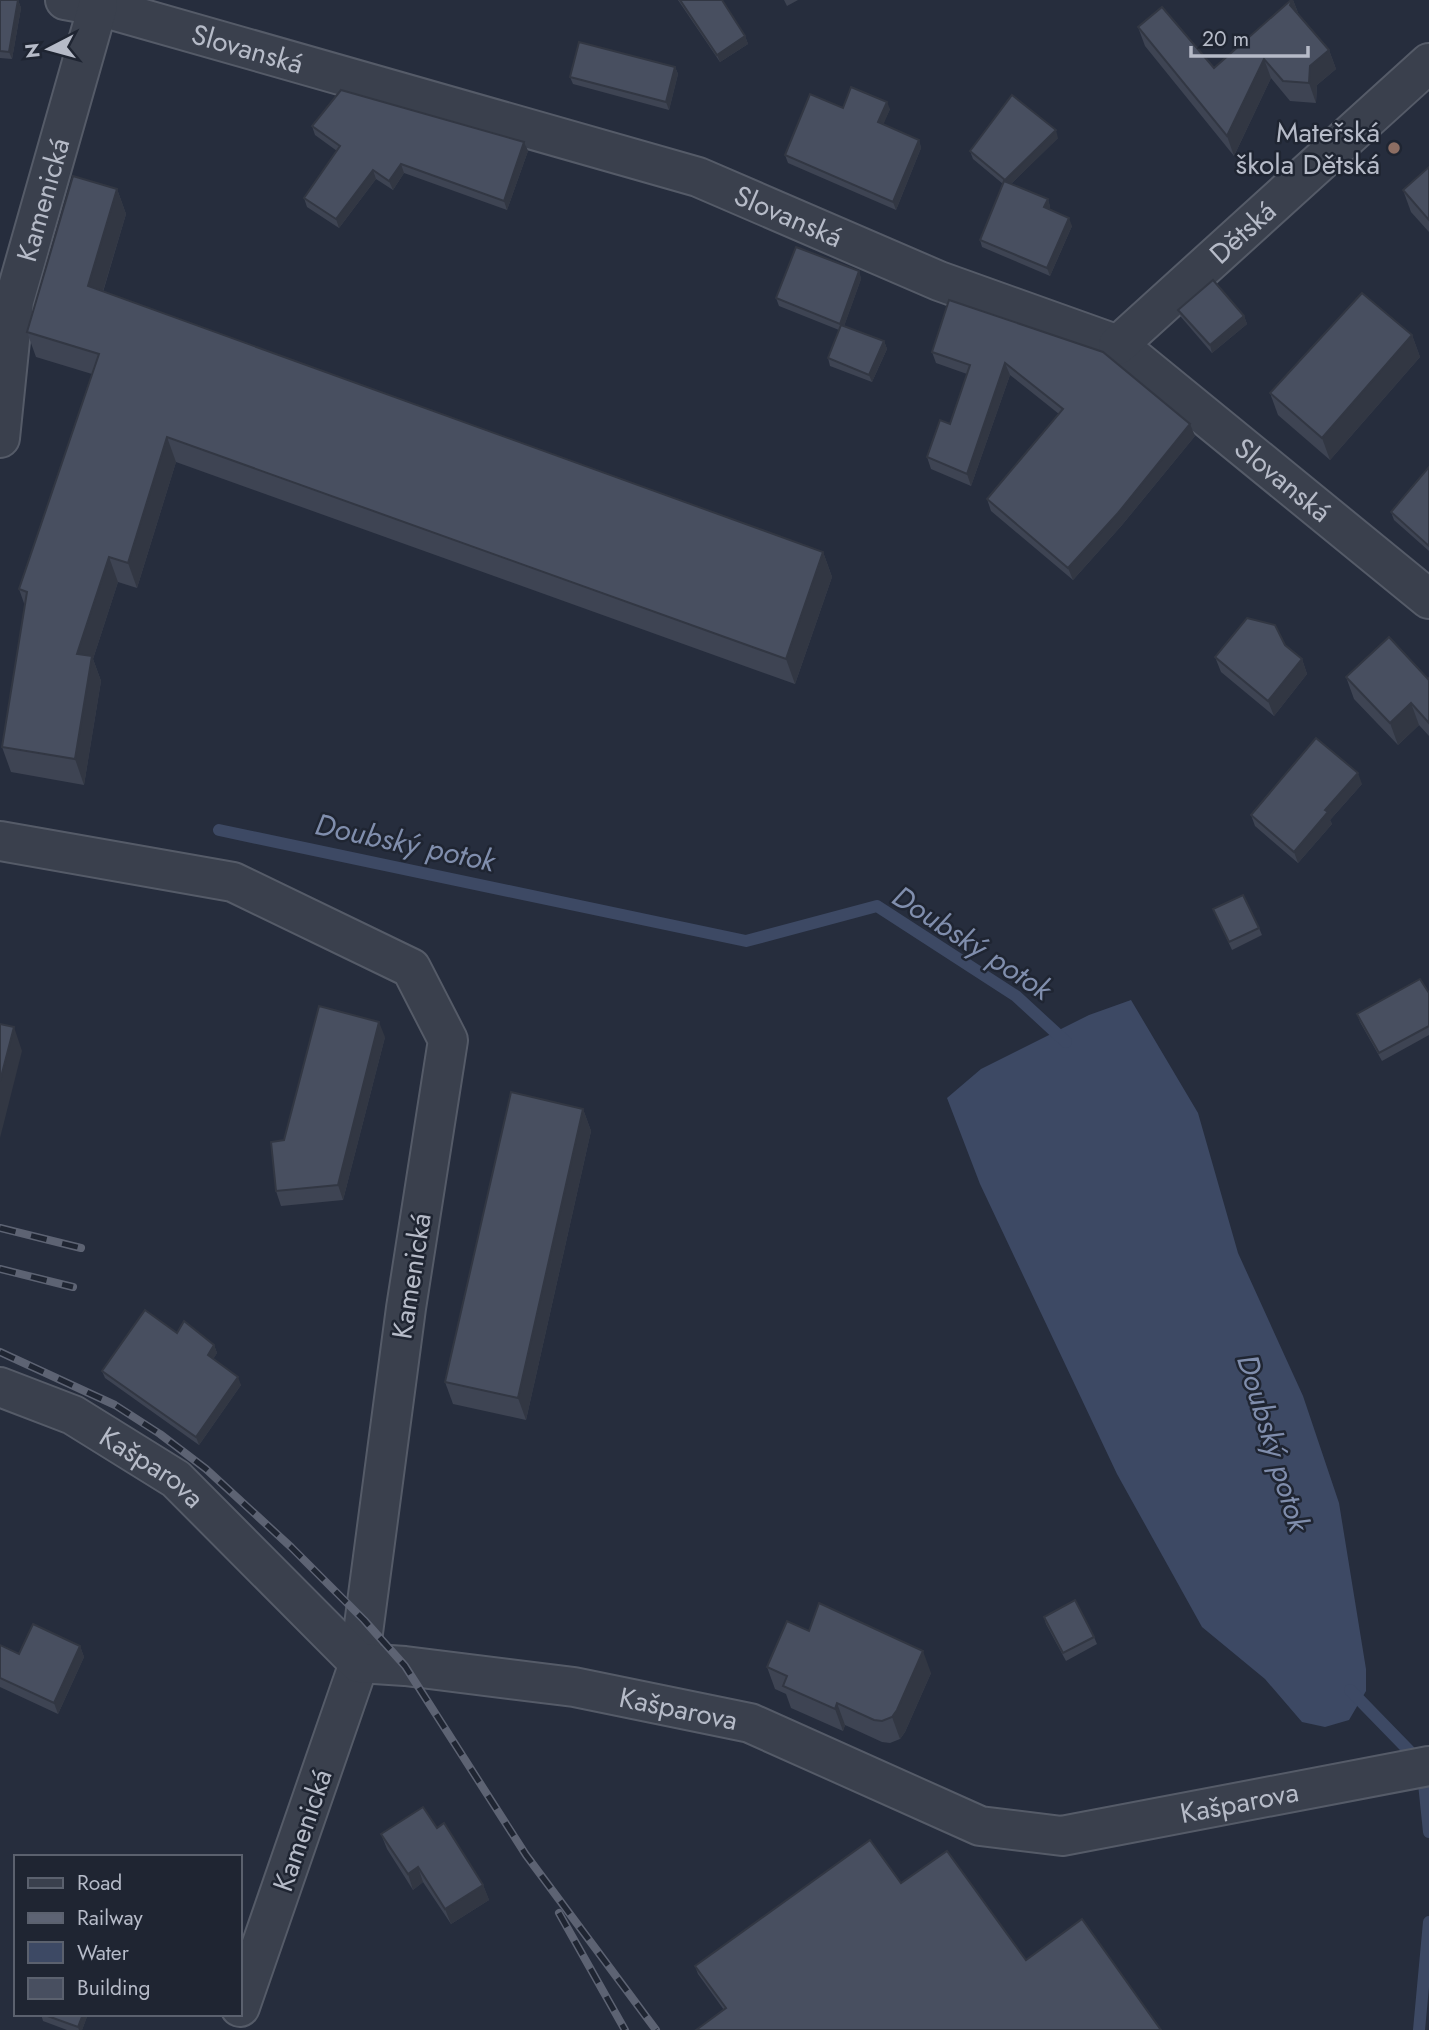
<svg xmlns="http://www.w3.org/2000/svg" width="1429" height="2030" font-family="Jost,sans-serif">
	<style>
		.water { fill: #3d4964 }
		.lines { fill: none; stroke-linecap: round; stroke-linejoin: round }
		.stream { stroke: #3d4964; stroke-width: 12 }
		.street-casing { stroke: #555b68; stroke-width: 42 }
		.street { stroke: #3a404d; stroke-width: 38 }
		.rail-casing { stroke: #5d6373; stroke-width: 8 }
		.rail { stroke: #1f2532; stroke-width: 5; stroke-dasharray: 16; stroke-linecap: butt }
		.wall { fill: #3e4453 }
		.shaded-wall { fill: #323743 }
		.building { fill: #484f60; stroke: #323743; stroke-width: 2 }
		.education-dot { fill: #8d6e63; stroke: #1f2532; stroke-width: 2.5 }
		.labels { text-anchor: middle; stroke-width: 5; stroke-linejoin: round; paint-order: stroke }
		.street-label { font-size: 28px; fill: #b6bbc8; stroke: #1f2532 }
		.poi-label { font-size: 28px; fill: #b6bbc8; stroke: #1f2532; text-anchor: end }
		.water-label { font-size: 30px; font-style: italic; fill: #808ead; stroke: #1f2532 }
	</style>
	<rect width="100%" height="100%" fill="#262d3d"/>
	<path class="water" d="M1131,1000L1198,1113L1238,1253L1303,1396L1339,1503L1366,1669V1691L1349,1720L1325,1727L1302,1722L1265,1679L1202,1627L1117,1474L980,1184L947,1098L981,1069L1089,1015Z"/>
	<g class="lines">
		<g class="stream">
			<path d="M219,830L746,941L877,906L1016,996L1066,1042"/>
			<path d="M1350,1690L1422,1764L1429,1832"/>
			<path d="M1419,2030L1429,1922"/>
		</g>
		<defs>
			<g id="street">
				<path id="s1" d="M65,0L98,6L698,177L939,281L1118,345L1429,599"/>
				<path id="s2" d="M1118,345L1429,63"/>
				<path id="s3" d="M0,438L14,301L98,6"/>
				<path d="M0,841L233,882L411,968L448,1040L406,1308L359,1663L240,2007"/>
				<path id="s4" d="M0,1387L73,1415L176,1479L359,1663L405,1666L574,1687L750,1723L980,1826L1062,1836L1429,1766"/>
			</g>
		</defs>
		<use href="#street" class="street-casing"/>
		<use href="#street" class="street"/>
		<defs>
			<g id="rail">
				<path d="M0,1228L81,1248"/>
				<path d="M0,1269L73,1287"/>
				<path d="M0,1352L115,1405L160,1434L206,1469L291,1547L364,1620L405,1666L526,1855L656,2030"/>
				<path d="M559,1913L625,2030"/>
			</g>
		</defs>
		<use href="#rail" class="rail-casing"/>
		<use href="#rail" class="rail"/>
	</g>
	<g class="wall">
		<path d="M0,0H18L21,8L12,59L0,58Z"/>
		<path d="M678,0H722L745,36L748,44L720,62Z"/>
		<path d="M784,0H798L787,6Z"/>
		<path d="M1293,0L1299,15L1329,50L1336,69L1317,85L1316,103L1290,101L1271,78L1234,156L1145,46L1138,27L1214,68Z"/>
		<path d="M675,67L678,74L669,110L573,84L570,77Z"/>
		<path d="M843,108L890,109L883,124L919,140L921,148L896,210L788,163L785,155Z"/>
		<path d="M312,126L524,142L528,151L507,210L404,173L393,190L376,179L339,228L307,207L304,198L337,151L315,135Z"/>
		<path d="M1058,138L1011,184L1048,199L1050,207L1049,210L1072,226L1050,276L982,247L980,240L1003,184L973,159L970,151Z"/>
		<path d="M1429,167V232L1411,212L1403,190Z"/>
		<path d="M117,189L126,214L103,292L823,552L832,577L795,684L176,462L137,588L118,582L93,659L101,681L84,785L11,772L2,747L25,606L19,589L92,374L36,357L27,332Z"/>
		<path d="M859,271L861,279L844,326L884,341L887,349L872,382L830,366L828,358L839,330L779,306L776,298Z"/>
		<path d="M949,300L1195,436L1122,525L1073,580L991,511L987,499L1059,414L1010,375L971,486L931,469L927,457L950,424L967,374L936,363L932,352Z"/>
		<path d="M1178,310L1244,316L1247,324L1212,353L1181,317Z"/>
		<path d="M1412,335L1420,357L1330,460L1278,415L1270,393Z"/>
		<path d="M1429,467V551L1394,520L1391,512Z"/>
		<path d="M1285,645L1302,659L1307,674L1274,716L1221,672L1215,657Z"/>
		<path d="M1346,677L1429,678V736L1419,725L1398,745L1354,699Z"/>
		<path d="M1362,784L1330,820L1332,824L1298,863L1255,826L1251,815Z"/>
		<path d="M1213,909L1259,928L1262,935L1232,950Z"/>
		<path d="M1429,993V1035L1382,1061L1360,1022L1357,1014Z"/>
		<path d="M385,1037L343,1200L281,1206L276,1191L284,1140Z"/>
		<path d="M583,1109L591,1131L526,1420L453,1404L445,1382Z"/>
		<path d="M177,1333L214,1345L217,1353L213,1359L241,1385L199,1445L105,1378L102,1371Z"/>
		<path d="M1044,1617L1094,1637L1097,1644L1066,1661L1046,1624Z"/>
		<path d="M809,1631L931,1673L905,1732L900,1739L890,1743L882,1742L845,1725L843,1731L791,1708L786,1694L775,1689L767,1667Z"/>
		<path d="M0,1645L19,1654L80,1646L84,1657L58,1714L0,1687Z"/>
		<path d="M437,1828L483,1885L489,1900L451,1924L423,1882L413,1890L387,1849L381,1834Z"/>
		<path d="M901,1883L1026,1960L1161,2030L724,2010L698,1974L695,1966Z"/>
		<path d="M41,2014H88L82,2030H67L43,2021Z"/>
	</g>
	<g class="shaded-wall">
		<path d="M18,0L21,8L12,59L9,52Z"/>
		<path d="M1292,0H1293L1300,18L1290,5Z"/>
		<path d="M745,36L748,44L720,62L717,55Z"/>
		<path d="M1329,50L1336,69L1317,85L1316,103L1309,83L1310,66Z"/>
		<path d="M1264,59L1271,78L1234,156L1227,136Z"/>
		<path d="M675,67L678,74L669,110L666,102Z"/>
		<path d="M887,102L890,109L881,130L878,122Z"/>
		<path d="M1056,130L1058,138L1007,188L1005,180Z"/>
		<path d="M919,140L921,148L896,210L893,202Z"/>
		<path d="M524,142L528,151L507,210L504,201Z"/>
		<path d="M401,164L404,173L393,190L389,181Z"/>
		<path d="M373,170L376,179L339,228L336,219Z"/>
		<path d="M117,189L126,214L97,311L88,286Z"/>
		<path d="M1048,199L1050,207L1047,215L1044,207Z"/>
		<path d="M1069,218L1072,226L1050,276L1047,268Z"/>
		<path d="M859,271L861,279L842,332L840,324Z"/>
		<path d="M1244,316L1247,324L1212,353L1210,345Z"/>
		<path d="M1412,335L1420,357L1330,460L1322,438Z"/>
		<path d="M884,341L887,349L872,382L869,375Z"/>
		<path d="M1005,363L1010,375L971,486L967,474Z"/>
		<path d="M1190,424L1195,436L1122,525L1073,580L1068,568Z"/>
		<path d="M167,437L176,462L137,588L128,563Z"/>
		<path d="M823,552L832,577L795,684L786,659Z"/>
		<path d="M109,557L118,582L93,659L101,681L84,785L75,759L77,654Z"/>
		<path d="M1302,659L1307,674L1274,716L1268,701Z"/>
		<path d="M1411,703L1419,725L1398,745L1390,723Z"/>
		<path d="M1358,773L1362,784L1330,820L1332,824L1298,863L1294,852L1325,810Z"/>
		<path d="M379,1022L385,1037L343,1200L338,1185Z"/>
		<path d="M14,1027L22,1051L0,1138V1081Z"/>
		<path d="M583,1109L591,1131L526,1420L518,1398Z"/>
		<path d="M214,1345L217,1353L211,1363L208,1355Z"/>
		<path d="M238,1377L241,1385L199,1445L196,1437Z"/>
		<path d="M80,1646L84,1657L58,1714L54,1703Z"/>
		<path d="M923,1651L931,1673L905,1732L900,1739L892,1717Z"/>
		<path d="M837,1703L845,1725L843,1731L835,1709Z"/>
		<path d="M418,1867L423,1882L413,1890L408,1874Z"/>
		<path d="M483,1885L489,1900L451,1924L445,1909Z"/>
		<path d="M83,2014H88L82,2030H79L78,2027Z"/>
	</g>
	<g class="building">
		<path d="M0,0H18L9,52L0,51Z"/>
		<path d="M680,0H722L745,36L717,55Z"/>
		<path d="M1291,0H1292L1290,5L1329,50L1310,66L1309,83L1283,81L1264,59L1227,136L1138,27L1162,7L1214,68Z"/>
		<path d="M579,42L675,67L666,102L570,77Z"/>
		<path d="M851,87L887,102L878,122L919,140L893,202L785,155L810,94L843,108Z"/>
		<path d="M341,90L524,142L504,201L401,164L389,181L373,170L336,219L304,198L340,146L312,126Z"/>
		<path d="M1012,95L1056,130L1005,180L970,151Z"/>
		<path d="M1429,167V220L1403,190Z"/>
		<path d="M73,176L117,189L88,286L823,552L786,659L167,437L128,563L109,557L77,654L92,656L75,759L2,747L27,592L19,589L99,354L27,332Z"/>
		<path d="M1004,181L1048,199L1044,207L1069,218L1047,268L980,240Z"/>
		<path d="M796,247L859,271L840,324L776,298Z"/>
		<path d="M1213,280L1244,316L1210,345L1178,310Z"/>
		<path d="M1362,293L1412,335L1322,438L1270,393Z"/>
		<path d="M949,300L1103,352L1190,424L1118,513L1068,568L987,499L1063,409L1005,363L967,474L927,457L940,420L950,424L970,365L932,352Z"/>
		<path d="M841,325L884,341L869,375L828,358Z"/>
		<path d="M1429,467V546L1391,512Z"/>
		<path d="M1247,618L1275,625L1285,645L1302,659L1268,701L1215,657Z"/>
		<path d="M1389,637L1428,679L1429,678V723L1411,703L1390,723L1346,677Z"/>
		<path d="M1316,738L1358,773L1325,810L1328,812L1294,852L1251,815Z"/>
		<path d="M1243,895L1259,928L1229,942L1213,909Z"/>
		<path d="M1420,979L1429,993V1026L1379,1053L1357,1014Z"/>
		<path d="M319,1006L379,1022L338,1185L276,1191L271,1142L284,1140Z"/>
		<path d="M0,1024L14,1027L0,1081Z"/>
		<path d="M511,1092L583,1109L518,1398L445,1382Z"/>
		<path d="M145,1310L177,1333L184,1321L214,1345L208,1355L238,1377L196,1437L102,1371Z"/>
		<path d="M1075,1600L1094,1637L1063,1653L1044,1617Z"/>
		<path d="M819,1603L923,1651L897,1710L892,1717L882,1721L874,1720L837,1703L835,1709L783,1686L787,1676L767,1667L787,1621L809,1631Z"/>
		<path d="M33,1624L80,1646L54,1703L0,1678V1645L19,1654Z"/>
		<path d="M423,1807L437,1828L444,1823L483,1885L445,1909L418,1867L408,1874L381,1834Z"/>
		<path d="M870,1840L901,1883L947,1851L1026,1960L1082,1919L1161,2030H696L726,2008L695,1966Z"/>
		<path d="M42,2014H83L78,2027Z"/>
	</g>
	<circle class="education-dot" cx="1394" cy="148" r="7"/>
	<g class="labels">
		<g class="street-label">
			<text dy="10" stroke="none"><textPath href="#s1" startOffset="189">Slovanská</textPath></text>
			<text dy="10" stroke="none"><textPath href="#s3" startOffset="243">Kamenická</textPath></text>
			<text dy="10" stroke="none"><textPath href="#s1" startOffset="756">Slovanská</textPath></text>
			<text dy="10" stroke="none"><textPath href="#s2" startOffset="168">Dětská</textPath></text>
			<text dy="10" stroke="none"><textPath href="#s1" startOffset="1323">Slovanská</textPath></text>
			<text transform="translate(411 1276) rotate(-81)" y="10">Kamenická</text>
			<text dy="10" stroke="none"><textPath href="#s4" startOffset="173">Kašparova</textPath></text>
			<text dy="10" stroke="none"><textPath href="#s4" startOffset="782">Kašparova</textPath></text>
			<text dy="10" stroke="none"><textPath href="#s4" startOffset="1370">Kašparova</textPath></text>
			<text transform="translate(302 1830) rotate(-71)" y="10">Kamenická</text>
		</g>
		<g class="poi-label">
			<text x="1380" y="142">Mateřská<tspan x="1380" dy="32">škola Dětská</tspan></text>
		</g>
		<g class="water-label">
			<text transform="translate(405 843) rotate(12)" y="10">Doubský potok</text>
			<text transform="translate(972 943) rotate(33)" y="10">Doubský potok</text>
			<text transform="translate(1273 1443) rotate(73)" y="10">Doubský potok</text>
		</g>
	</g>
	<rect x="14" y="1855" width="228" height="161" fill="#1f2532" stroke="#5b616e" stroke-width="2"/>
	<rect x="28" y="1878" width="35" height="10" fill="#3a404d" stroke="#5b616e" stroke-width="2"/>
	<text x="77" y="1890" font-size="21" fill="#b6bbc8">Road</text>
	<rect x="28" y="1913" width="35" height="10" fill="#5d6373" stroke="#5b616e" stroke-width="2"/>
	<text x="77" y="1925" font-size="21" fill="#b6bbc8">Railway</text>
	<rect x="28" y="1942" width="35" height="21" fill="#3d4964" stroke="#5b616e" stroke-width="2"/>
	<text x="77" y="1960" font-size="21" fill="#b6bbc8">Water</text>
	<rect x="28" y="1978" width="35" height="21" fill="#484f60" stroke="#5b616e" stroke-width="2"/>
	<text x="77" y="1995" font-size="21" fill="#b6bbc8">Building</text>
	<g transform="translate(49 49) rotate(264)" stroke="#1f2532" stroke-width="5" paint-order="stroke">
	<path d="M0-5L12 26L0 18L-12 26Z" fill="#b6bbc8"/>
	<text y="-10" font-size="19" font-weight="bold" text-anchor="middle" fill="#b6bbc8">N</text>
	</g>
	<path d="M1191 46v10h117v-10" fill="none" stroke="#b6bbc8" stroke-width="3.5"/>
	<text x="1202" y="46" font-size="21" fill="#b6bbc8" stroke="#1f2532" stroke-width="5" paint-order="stroke">20 m</text>
</svg>
